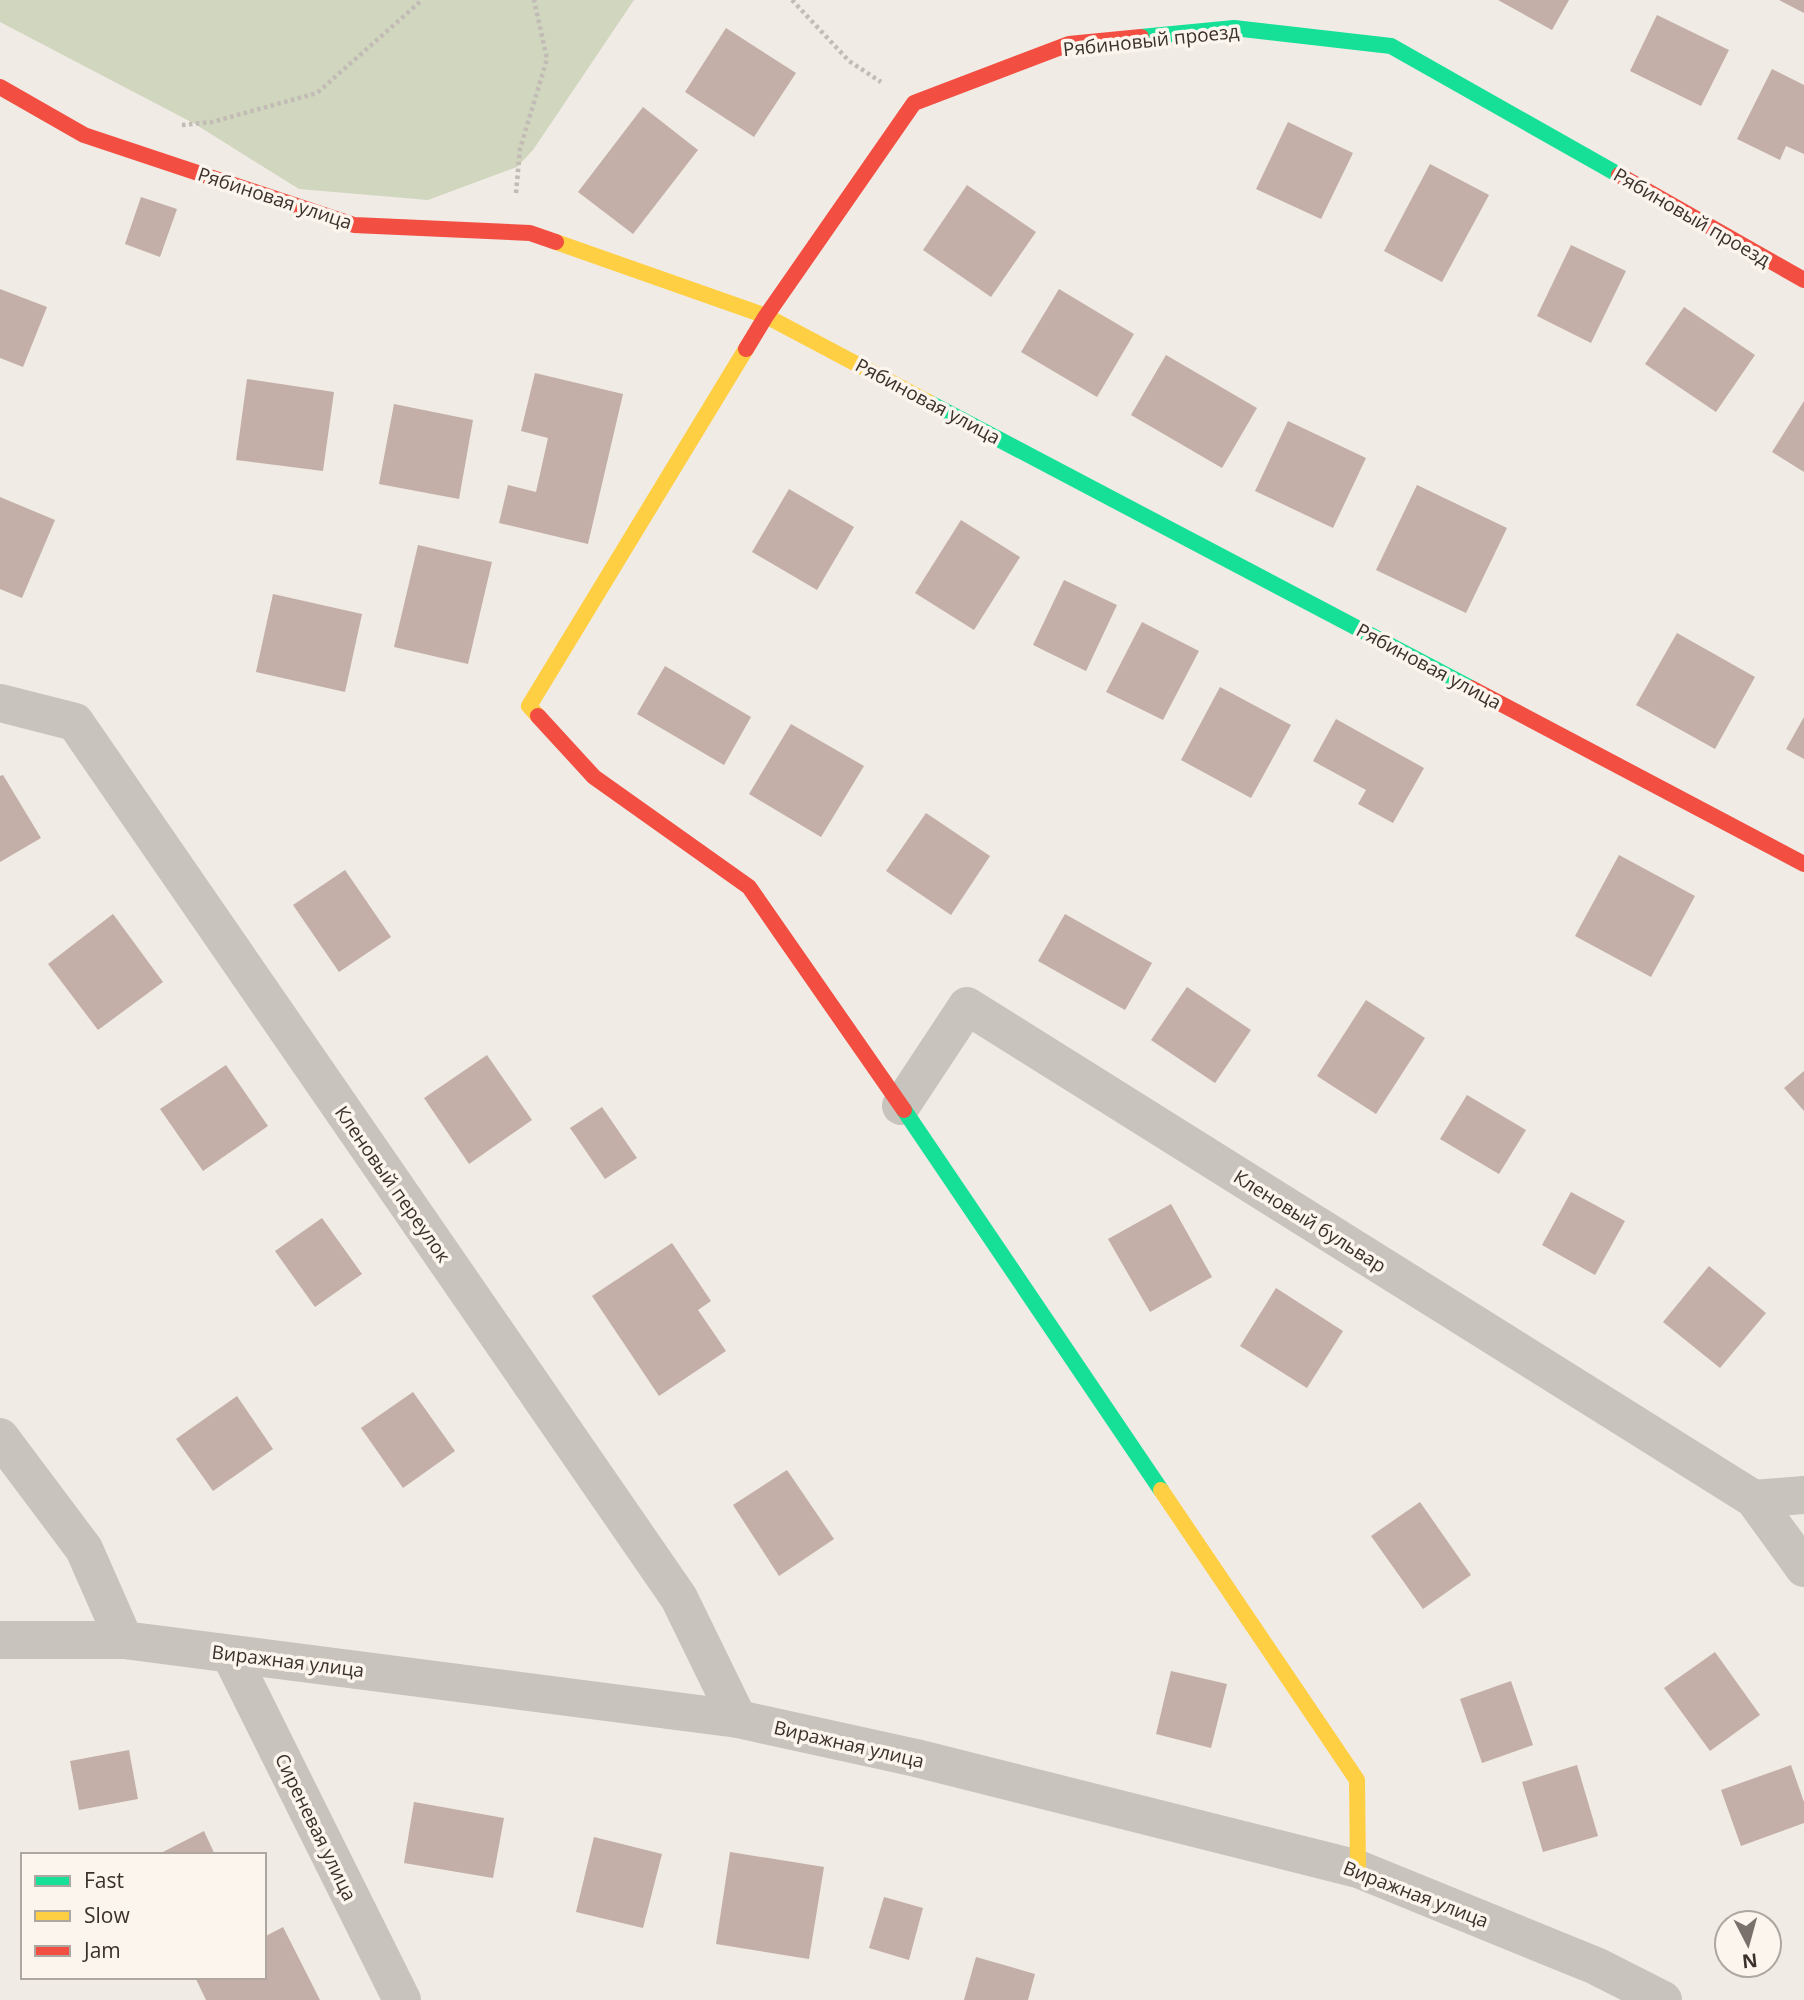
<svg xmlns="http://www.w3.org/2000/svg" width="1804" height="2000" font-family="'Open Sans',sans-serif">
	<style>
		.green { fill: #d1d6bf }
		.building { fill: #c3afa7 }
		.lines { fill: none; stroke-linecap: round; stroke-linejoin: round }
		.path { stroke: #c2bbb6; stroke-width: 4.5; stroke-dasharray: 3.5 3.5; stroke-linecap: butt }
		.street { stroke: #c9c3be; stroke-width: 38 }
		.fast { stroke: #16e098; stroke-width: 16 }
		.slow { stroke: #ffcf43; stroke-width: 16 }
		.jam { stroke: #f24e42; stroke-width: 16 }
		.labels { text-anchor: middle; stroke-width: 7; stroke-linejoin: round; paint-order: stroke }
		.street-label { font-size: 19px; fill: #3b302b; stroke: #fbf5ee }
	</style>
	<rect width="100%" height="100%" fill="#f0ebe5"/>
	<path class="green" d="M0,0H634L533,150L517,167L428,200L299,189L195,124L0,22Z"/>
	<g class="building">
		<path d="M1498,0H1569L1552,30Z"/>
		<path d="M1779,0H1804V13Z"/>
		<path d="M1657,15L1729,50L1701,106L1630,71Z"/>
		<path d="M726,28L796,73L754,137L685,92Z"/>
		<path d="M1772,69L1804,85V154L1786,146L1780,160L1737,139Z"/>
		<path d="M643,107L698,150L633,234L578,192Z"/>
		<path d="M1288,122L1353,153L1321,219L1256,189Z"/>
		<path d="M1430,164L1489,195L1442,282L1384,251Z"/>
		<path d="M967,185L1036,232L991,297L923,250Z"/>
		<path d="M141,197L177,209L160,257L125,244Z"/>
		<path d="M1571,245L1626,271L1591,343L1537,316Z"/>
		<path d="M0,289L47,307L23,367L0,358Z"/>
		<path d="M1059,289L1134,334L1097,397L1021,352Z"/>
		<path d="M1684,307L1755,355L1716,412L1645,364Z"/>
		<path d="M1166,355L1257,408L1222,468L1131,415Z"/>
		<path d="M535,373L623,394L588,544L499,523L508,485L536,492L548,438L521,431Z"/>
		<path d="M247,379L334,392L323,471L236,460Z"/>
		<path d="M1804,401V472L1772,452Z"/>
		<path d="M394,404L473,420L459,499L379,484Z"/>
		<path d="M1288,421L1366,458L1333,528L1255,491Z"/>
		<path d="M1417,485L1507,528L1466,613L1376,570Z"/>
		<path d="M789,489L854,527L817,590L752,552Z"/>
		<path d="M0,497L55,520L22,598L0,589Z"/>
		<path d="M961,520L1020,557L974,630L915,593Z"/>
		<path d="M418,545L492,562L468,664L394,647Z"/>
		<path d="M1064,580L1117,605L1086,671L1033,645Z"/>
		<path d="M273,594L362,614L345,692L256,672Z"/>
		<path d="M1142,622L1199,651L1163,720L1106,692Z"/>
		<path d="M1677,633L1755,677L1715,749L1636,705Z"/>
		<path d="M665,666L751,717L724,765L637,714Z"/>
		<path d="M1220,687L1291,725L1251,798L1181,760Z"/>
		<path d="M1804,717V759L1786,749Z"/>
		<path d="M1336,719L1424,768L1393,823L1358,804L1366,790L1313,761Z"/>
		<path d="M791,724L864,766L821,837L749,794Z"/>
		<path d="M3,775L41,838L0,862V776Z"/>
		<path d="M926,813L990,856L951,915L886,871Z"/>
		<path d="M1619,855L1695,896L1651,977L1575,936Z"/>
		<path d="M345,870L391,937L339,972L293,905Z"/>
		<path d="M113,914L163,982L98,1030L48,964Z"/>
		<path d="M1065,914L1152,963L1125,1010L1038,961Z"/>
		<path d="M1187,987L1251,1030L1215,1083L1151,1040Z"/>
		<path d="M1366,1000L1425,1038L1376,1114L1317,1076Z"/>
		<path d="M487,1055L532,1120L469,1164L424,1098Z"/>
		<path d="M226,1065L268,1126L203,1171L160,1109Z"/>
		<path d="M1804,1071V1111L1784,1088Z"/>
		<path d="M1467,1095L1526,1130L1499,1174L1440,1139Z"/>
		<path d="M602,1107L637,1158L605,1179L570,1128Z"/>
		<path d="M1571,1192L1625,1221L1595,1275L1542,1245Z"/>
		<path d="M1171,1204L1212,1277L1150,1312L1108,1239Z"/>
		<path d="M322,1218L362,1274L315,1307L275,1251Z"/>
		<path d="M672,1243L711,1301L698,1310L726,1351L659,1396L592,1296Z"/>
		<path d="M1709,1266L1766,1313L1720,1368L1663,1322Z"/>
		<path d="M1276,1288L1343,1331L1307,1388L1240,1346Z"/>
		<path d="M413,1392L455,1451L403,1488L361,1428Z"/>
		<path d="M237,1396L273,1449L213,1491L176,1439Z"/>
		<path d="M787,1470L834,1539L779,1576L733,1505Z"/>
		<path d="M1420,1502L1471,1575L1423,1609L1371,1536Z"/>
		<path d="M1715,1652L1760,1715L1710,1751L1664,1688Z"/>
		<path d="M1171,1671L1227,1684L1211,1748L1156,1734Z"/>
		<path d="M1511,1681L1533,1745L1482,1763L1460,1699Z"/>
		<path d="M129,1750L138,1799L79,1810L70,1761Z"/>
		<path d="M1577,1765L1598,1836L1543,1852L1522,1782Z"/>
		<path d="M1791,1765L1804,1802V1823L1741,1846L1721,1790Z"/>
		<path d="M414,1802L504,1818L493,1878L404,1863Z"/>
		<path d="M204,1831L215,1855H157Z"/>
		<path d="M594,1837L662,1854L643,1928L576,1912Z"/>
		<path d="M730,1852L824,1867L809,1959L716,1944Z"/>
		<path d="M884,1897L923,1908L909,1960L869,1948Z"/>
		<path d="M283,1927L320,2000H206L195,1977H264V1937Z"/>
		<path d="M976,1957L1035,1974L1028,2000H964Z"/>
	</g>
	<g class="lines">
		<g class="path">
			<path d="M792,0L849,61L881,82"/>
			<path d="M182,125L212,122L317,93L422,0"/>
			<path d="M516,193L520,149L547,59L534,0"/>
		</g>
		<g class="street">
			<path d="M0,703L75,722L679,1598L738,1719"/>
			<path d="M901,1106L967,1006L1754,1499L1804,1568"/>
			<path d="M0,1437L84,1549L124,1640"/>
			<path d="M1754,1499L1804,1495"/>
			<path d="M0,1640H124L738,1719L916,1758L1358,1869L1596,1966L1663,2000"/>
			<path d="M230,1654L402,2000"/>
		</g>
		<g class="fast">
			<path d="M1141,37L1234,28L1391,46L1619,175"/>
			<path d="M930,403L1471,688"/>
			<path d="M904,1110L1161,1490"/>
		</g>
		<g class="slow">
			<path d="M556,242L766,316L930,403"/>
			<path d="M538,716L529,706L746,349"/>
			<path d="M1161,1490L1357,1780L1358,1869"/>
		</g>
		<g class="jam">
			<path d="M0,87L84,135L354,225L530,233L556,242"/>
			<path d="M1619,175L1804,280"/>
			<path d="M746,349L766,316L914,103L1069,44L1141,37"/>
			<path d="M1471,688L1804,864"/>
			<path d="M538,716L594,777L749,887L904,1110"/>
		</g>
	</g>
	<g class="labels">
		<g class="street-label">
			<text transform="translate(1151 40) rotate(-6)" y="7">Рябиновый проезд</text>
			<text transform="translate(275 198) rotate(18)" y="7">Рябиновая улица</text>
			<text transform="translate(1692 217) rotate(30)" y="7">Рябиновый проезд</text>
			<text transform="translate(928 401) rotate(28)" y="7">Рябиновая улица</text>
			<text transform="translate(1429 666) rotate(28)" y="7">Рябиновая улица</text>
			<text transform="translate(393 1184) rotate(55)" y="7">Кленовый переулок</text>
			<text transform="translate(1310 1221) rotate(32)" y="7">Кленовый бульвар</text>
			<text transform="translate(288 1661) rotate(7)" y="7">Виражная улица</text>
			<text transform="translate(849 1744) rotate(13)" y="7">Виражная улица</text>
			<text transform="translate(316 1827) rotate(64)" y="7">Сиреневая улица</text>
			<text transform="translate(1416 1894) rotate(21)" y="7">Виражная улица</text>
		</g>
	</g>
	<rect x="21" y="1853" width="245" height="126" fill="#fbf5ee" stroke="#aea6a0" stroke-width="2"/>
	<rect x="35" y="1876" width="35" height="10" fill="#16e098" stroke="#aea6a0" stroke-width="2"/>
	<text x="84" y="1888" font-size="21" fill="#3b302b">Fast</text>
	<rect x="35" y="1911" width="35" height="10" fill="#ffcf43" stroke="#aea6a0" stroke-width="2"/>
	<text x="84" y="1923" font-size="21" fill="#3b302b">Slow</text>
	<rect x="35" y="1946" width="35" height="10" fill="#f24e42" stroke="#aea6a0" stroke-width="2"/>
	<text x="84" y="1958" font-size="21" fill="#3b302b">Jam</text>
	<g transform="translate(1748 1944) rotate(174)"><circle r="33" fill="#fbf5ee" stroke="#aea6a0" stroke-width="2"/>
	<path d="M0-5L12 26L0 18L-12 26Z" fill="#7a716c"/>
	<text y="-10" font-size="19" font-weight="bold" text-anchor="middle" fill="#3b302b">N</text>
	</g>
</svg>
